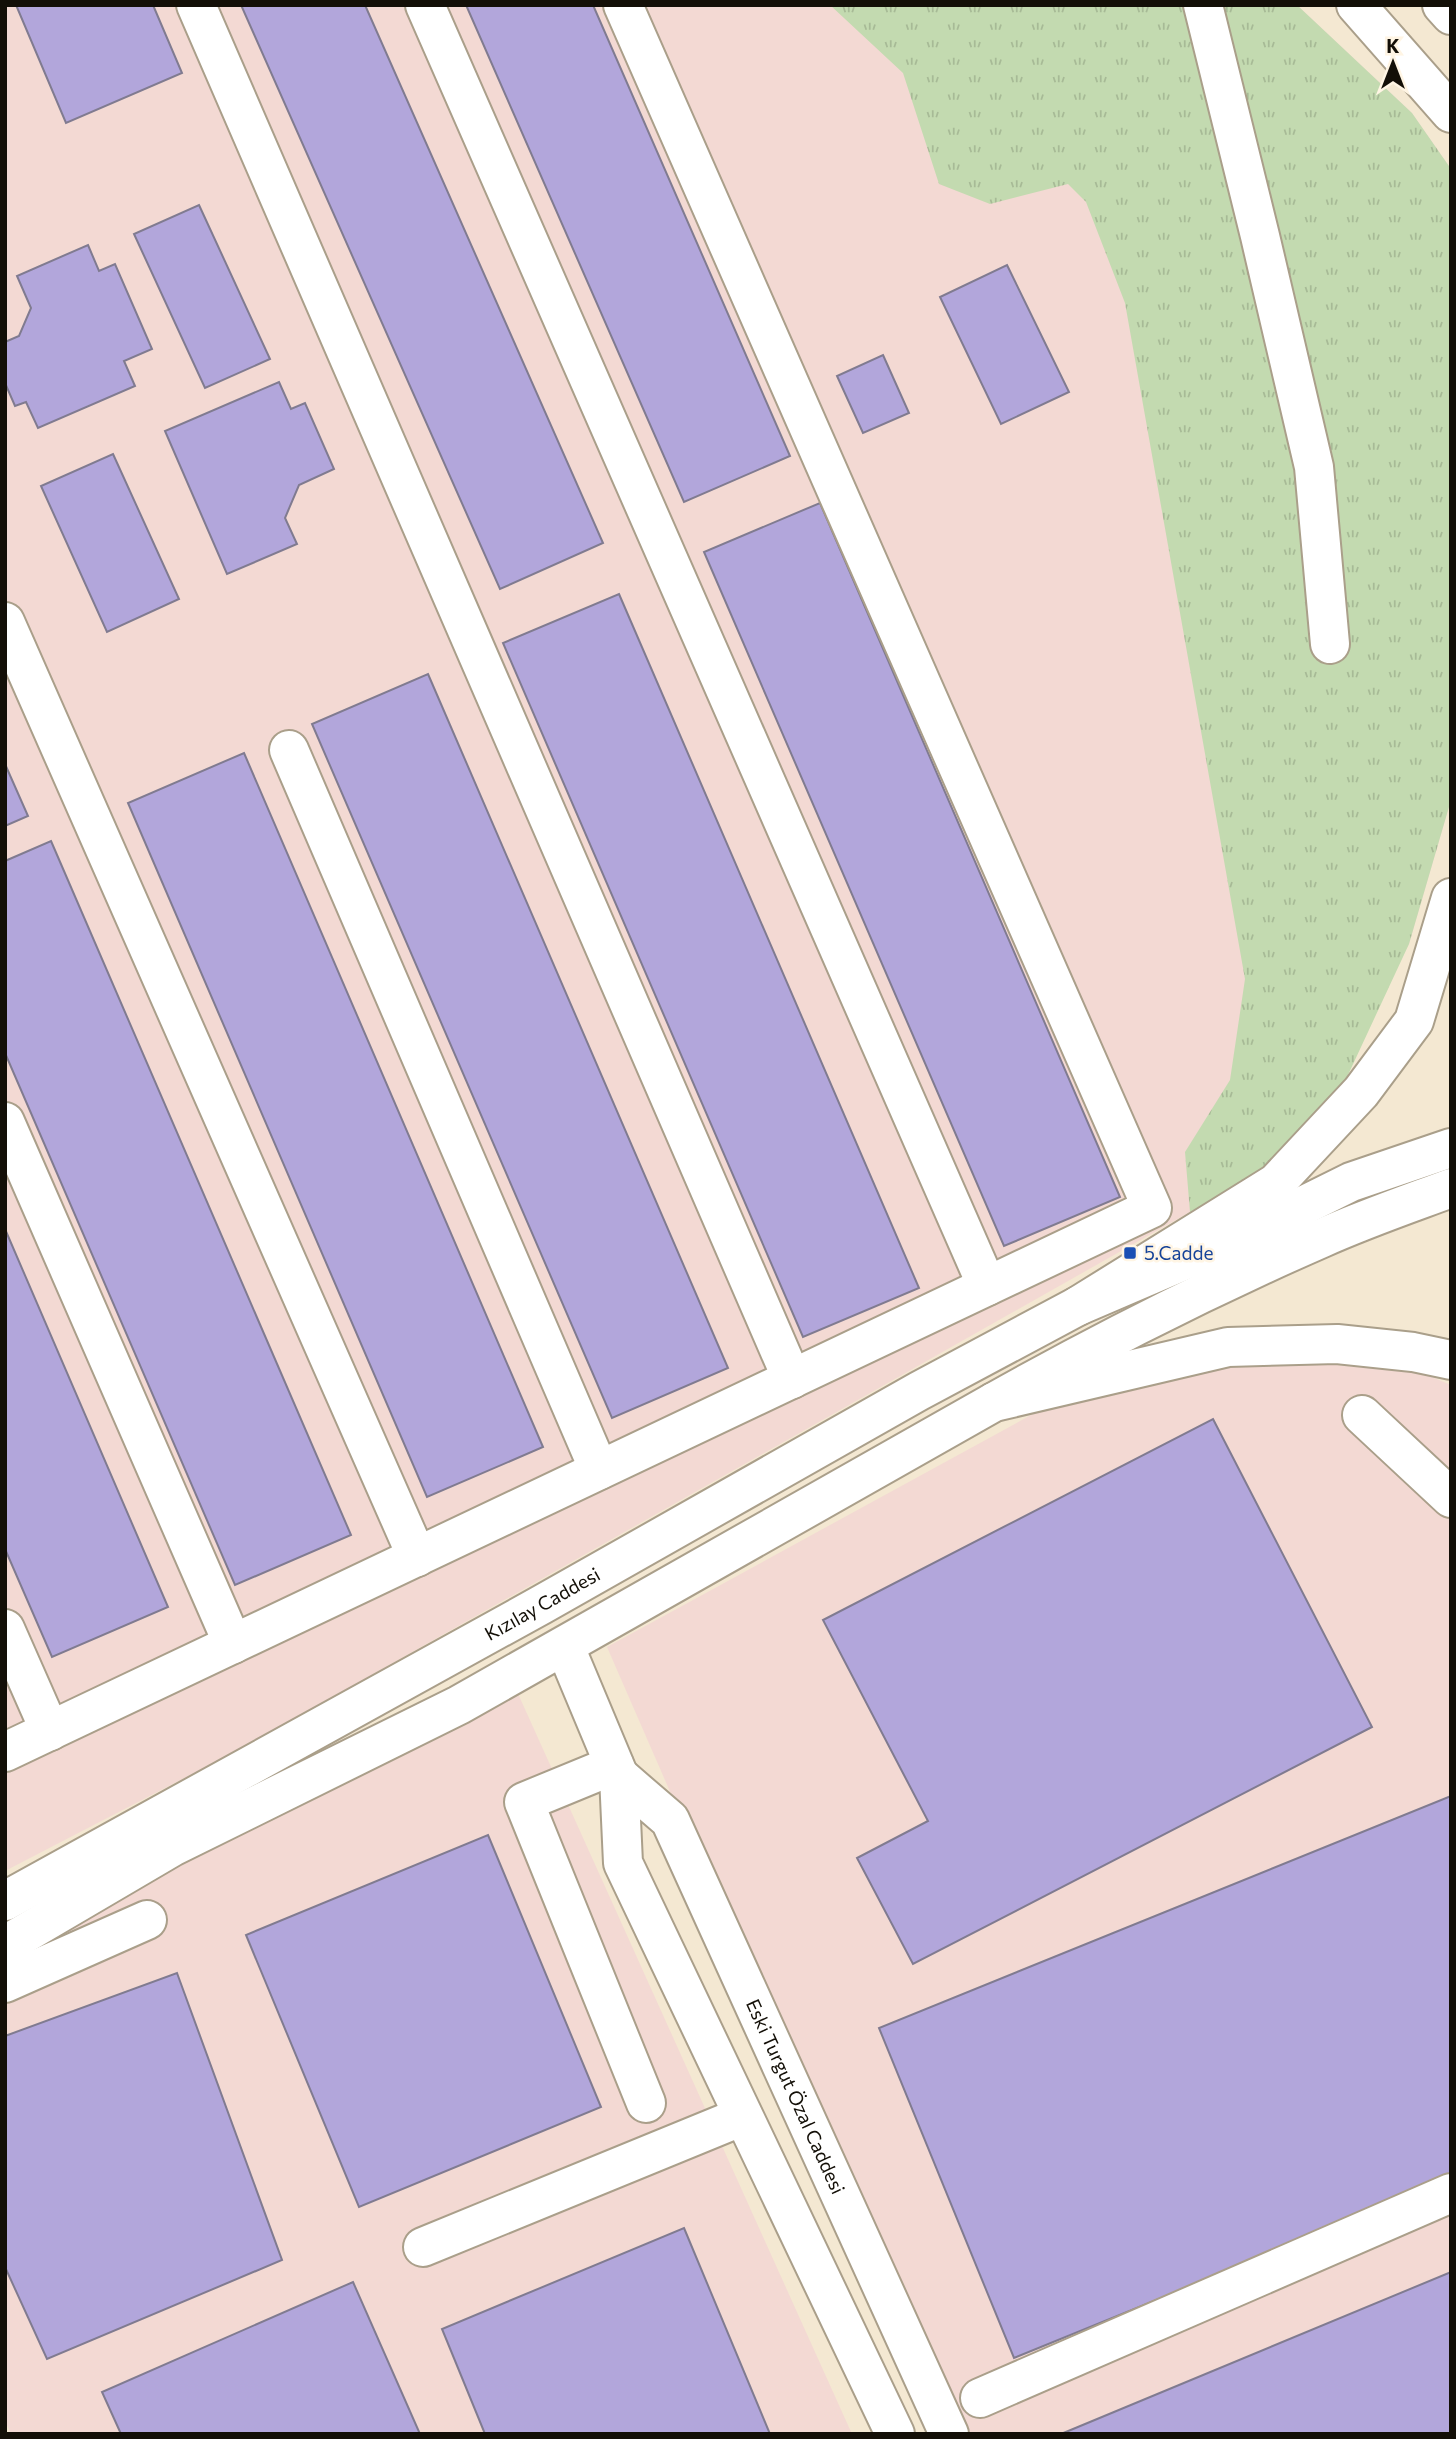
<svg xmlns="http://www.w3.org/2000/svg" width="1456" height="2439" font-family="Commissioner,sans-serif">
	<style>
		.industrial { fill: #f3d9d3 }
		.grass { fill: url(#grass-tufts) }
		.building { fill: #b2a6db; stroke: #807b90; stroke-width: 2 }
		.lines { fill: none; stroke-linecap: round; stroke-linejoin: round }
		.minor-casing { stroke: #aa9f8a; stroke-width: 42 }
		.major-casing { stroke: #aa9f8a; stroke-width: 42 }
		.highway-casing { stroke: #aa9f8a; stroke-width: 42 }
		.minor { stroke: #fff; stroke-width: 38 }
		.major { stroke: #fff; stroke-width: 38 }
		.highway { stroke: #fff; stroke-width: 38 }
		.transit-dot { fill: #1a4fb4; stroke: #fff5e4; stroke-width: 2.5 }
		.labels { text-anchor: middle; stroke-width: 5; stroke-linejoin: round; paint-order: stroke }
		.transit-label { font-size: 19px; fill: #164399; stroke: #fff5e4; text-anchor: start }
		.street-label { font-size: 19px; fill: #130f07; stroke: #fff5e4 }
	</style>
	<defs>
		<pattern id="grass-tufts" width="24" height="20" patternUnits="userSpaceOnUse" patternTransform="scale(1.75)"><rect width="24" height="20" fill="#c3dab0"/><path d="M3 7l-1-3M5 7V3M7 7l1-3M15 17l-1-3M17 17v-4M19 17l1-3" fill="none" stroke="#a7ba96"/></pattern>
	</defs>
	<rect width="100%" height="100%" fill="#f4e8d2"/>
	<g class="industrial">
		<path d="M5,5H1297L1412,113L1451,169V800L1409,944L1277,1165L1190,1212L248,1745L5,1871Z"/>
		<path d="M1263,1358L1422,1373L1451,1385V2434H950L607,1647L1086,1385Z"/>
		<path d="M515,1687L852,2434H11L5,2421V1945Z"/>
	</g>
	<path class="grass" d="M830,5H1297L1412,113L1451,169V800L1409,944L1334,1105L1277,1165L1190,1212L1185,1152L1230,1080L1245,979L1125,303L1086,202L1068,184L990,204L939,184L903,73Z"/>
	<g class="building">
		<path d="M16,5H153L182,73L66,123Z"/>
		<path d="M241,5H365L603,543L500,589Z"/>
		<path d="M466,5H593L790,456L684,502Z"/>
		<path d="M199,205L270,359L205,388L134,234Z"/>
		<path d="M88,245L99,271L115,264L152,349L124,361L135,386L38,428L26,402L15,406L5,383V342L19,336L31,308L17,276Z"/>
		<path d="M1007,265L1069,392L1001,424L940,297Z"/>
		<path d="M883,355L909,413L863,433L837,376Z"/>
		<path d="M279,382L291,409L305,403L334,469L299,485L285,518L297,544L227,574L165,431Z"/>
		<path d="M113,454L179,599L107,632L41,486Z"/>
		<path d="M820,503L1120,1197L1004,1246L704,552Z"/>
		<path d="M619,594L919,1288L803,1337L503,643Z"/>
		<path d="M428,674L728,1368L612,1418L312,724Z"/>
		<path d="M244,753L543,1447L427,1497L128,803Z"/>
		<path d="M5,764L28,816L5,826Z"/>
		<path d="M51,841L351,1535L235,1585L5,1053V861Z"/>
		<path d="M5,1229L168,1607L52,1657L5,1549Z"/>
		<path d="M1213,1419L1372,1727L913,1964L857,1858L928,1821L823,1620Z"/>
		<path d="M1451,1796V2180L1014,2358L879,2028Z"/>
		<path d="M488,1835L601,2107L359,2207L246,1935Z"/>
		<path d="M177,1973L282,2260L47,2359L5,2267V2036Z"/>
		<path d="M684,2228L770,2434H485L442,2329Z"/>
		<path d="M1451,2272V2434H1061Z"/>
		<path d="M353,2282L420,2434H121L102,2392Z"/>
	</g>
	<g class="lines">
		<defs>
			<g id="minor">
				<path d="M196,5L792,1379"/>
				<path d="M425,5L987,1286"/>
				<path d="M1203,5L1260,236L1314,467L1330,644"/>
				<path d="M5,622L417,1557"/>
				<path d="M289,750L599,1470"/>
				<path d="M5,1122L233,1644"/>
				<path d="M1362,1415L1451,1498"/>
				<path d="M5,1629L50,1731"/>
				<path d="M565,1647L619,1776L623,1863L895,2434"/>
				<path d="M5,1752L1152,1208L623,5"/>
				<path d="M614,1765L524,1802L646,2103"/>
				<path id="s1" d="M619,1776L670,1820L949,2434"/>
				<path d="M5,1983L147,1920"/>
				<path d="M423,2247L743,2116"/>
				<path d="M980,2398L1451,2193"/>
			</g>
			<g id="major">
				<path d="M1356,5L1451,113"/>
				<path d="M1442,5L1451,15"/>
				<path id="s2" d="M5,1901L541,1605L919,1391L1078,1306L1276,1183L1361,1092L1414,1021L1451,898"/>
				<path d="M5,1945L172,1847L459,1705L994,1402L1228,1347L1337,1344L1413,1352L1451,1360"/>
			</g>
			<g id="highway">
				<path d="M1078,1306L1246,1234L1351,1182L1451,1148"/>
				<path d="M994,1402C1101,1342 1210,1287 1322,1238C1364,1219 1408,1204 1451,1188"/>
			</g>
		</defs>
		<use href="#minor" class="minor-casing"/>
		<use href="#major" class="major-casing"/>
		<use href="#highway" class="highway-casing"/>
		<use href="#minor" class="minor"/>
		<use href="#major" class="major"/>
		<use href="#highway" class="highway"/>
	</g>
	<rect class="transit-dot" x="1123" y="1246" width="14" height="14" rx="3.5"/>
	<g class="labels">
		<g class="transit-label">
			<text x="1144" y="1260">5.Cadde</text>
		</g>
		<g class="street-label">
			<text dy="7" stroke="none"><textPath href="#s2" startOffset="614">Kızılay Caddesi</textPath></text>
			<text dy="7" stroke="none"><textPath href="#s1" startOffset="371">Eski Turgut Özal Caddesi</textPath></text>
		</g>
	</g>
	<rect width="1456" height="2439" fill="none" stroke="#130f07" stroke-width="14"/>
	<g transform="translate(1393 63)" stroke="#fff5e4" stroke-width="5" paint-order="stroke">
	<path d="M0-5L12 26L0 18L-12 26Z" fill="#130f07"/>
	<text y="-10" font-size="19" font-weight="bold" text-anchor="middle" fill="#130f07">K</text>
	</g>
</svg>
